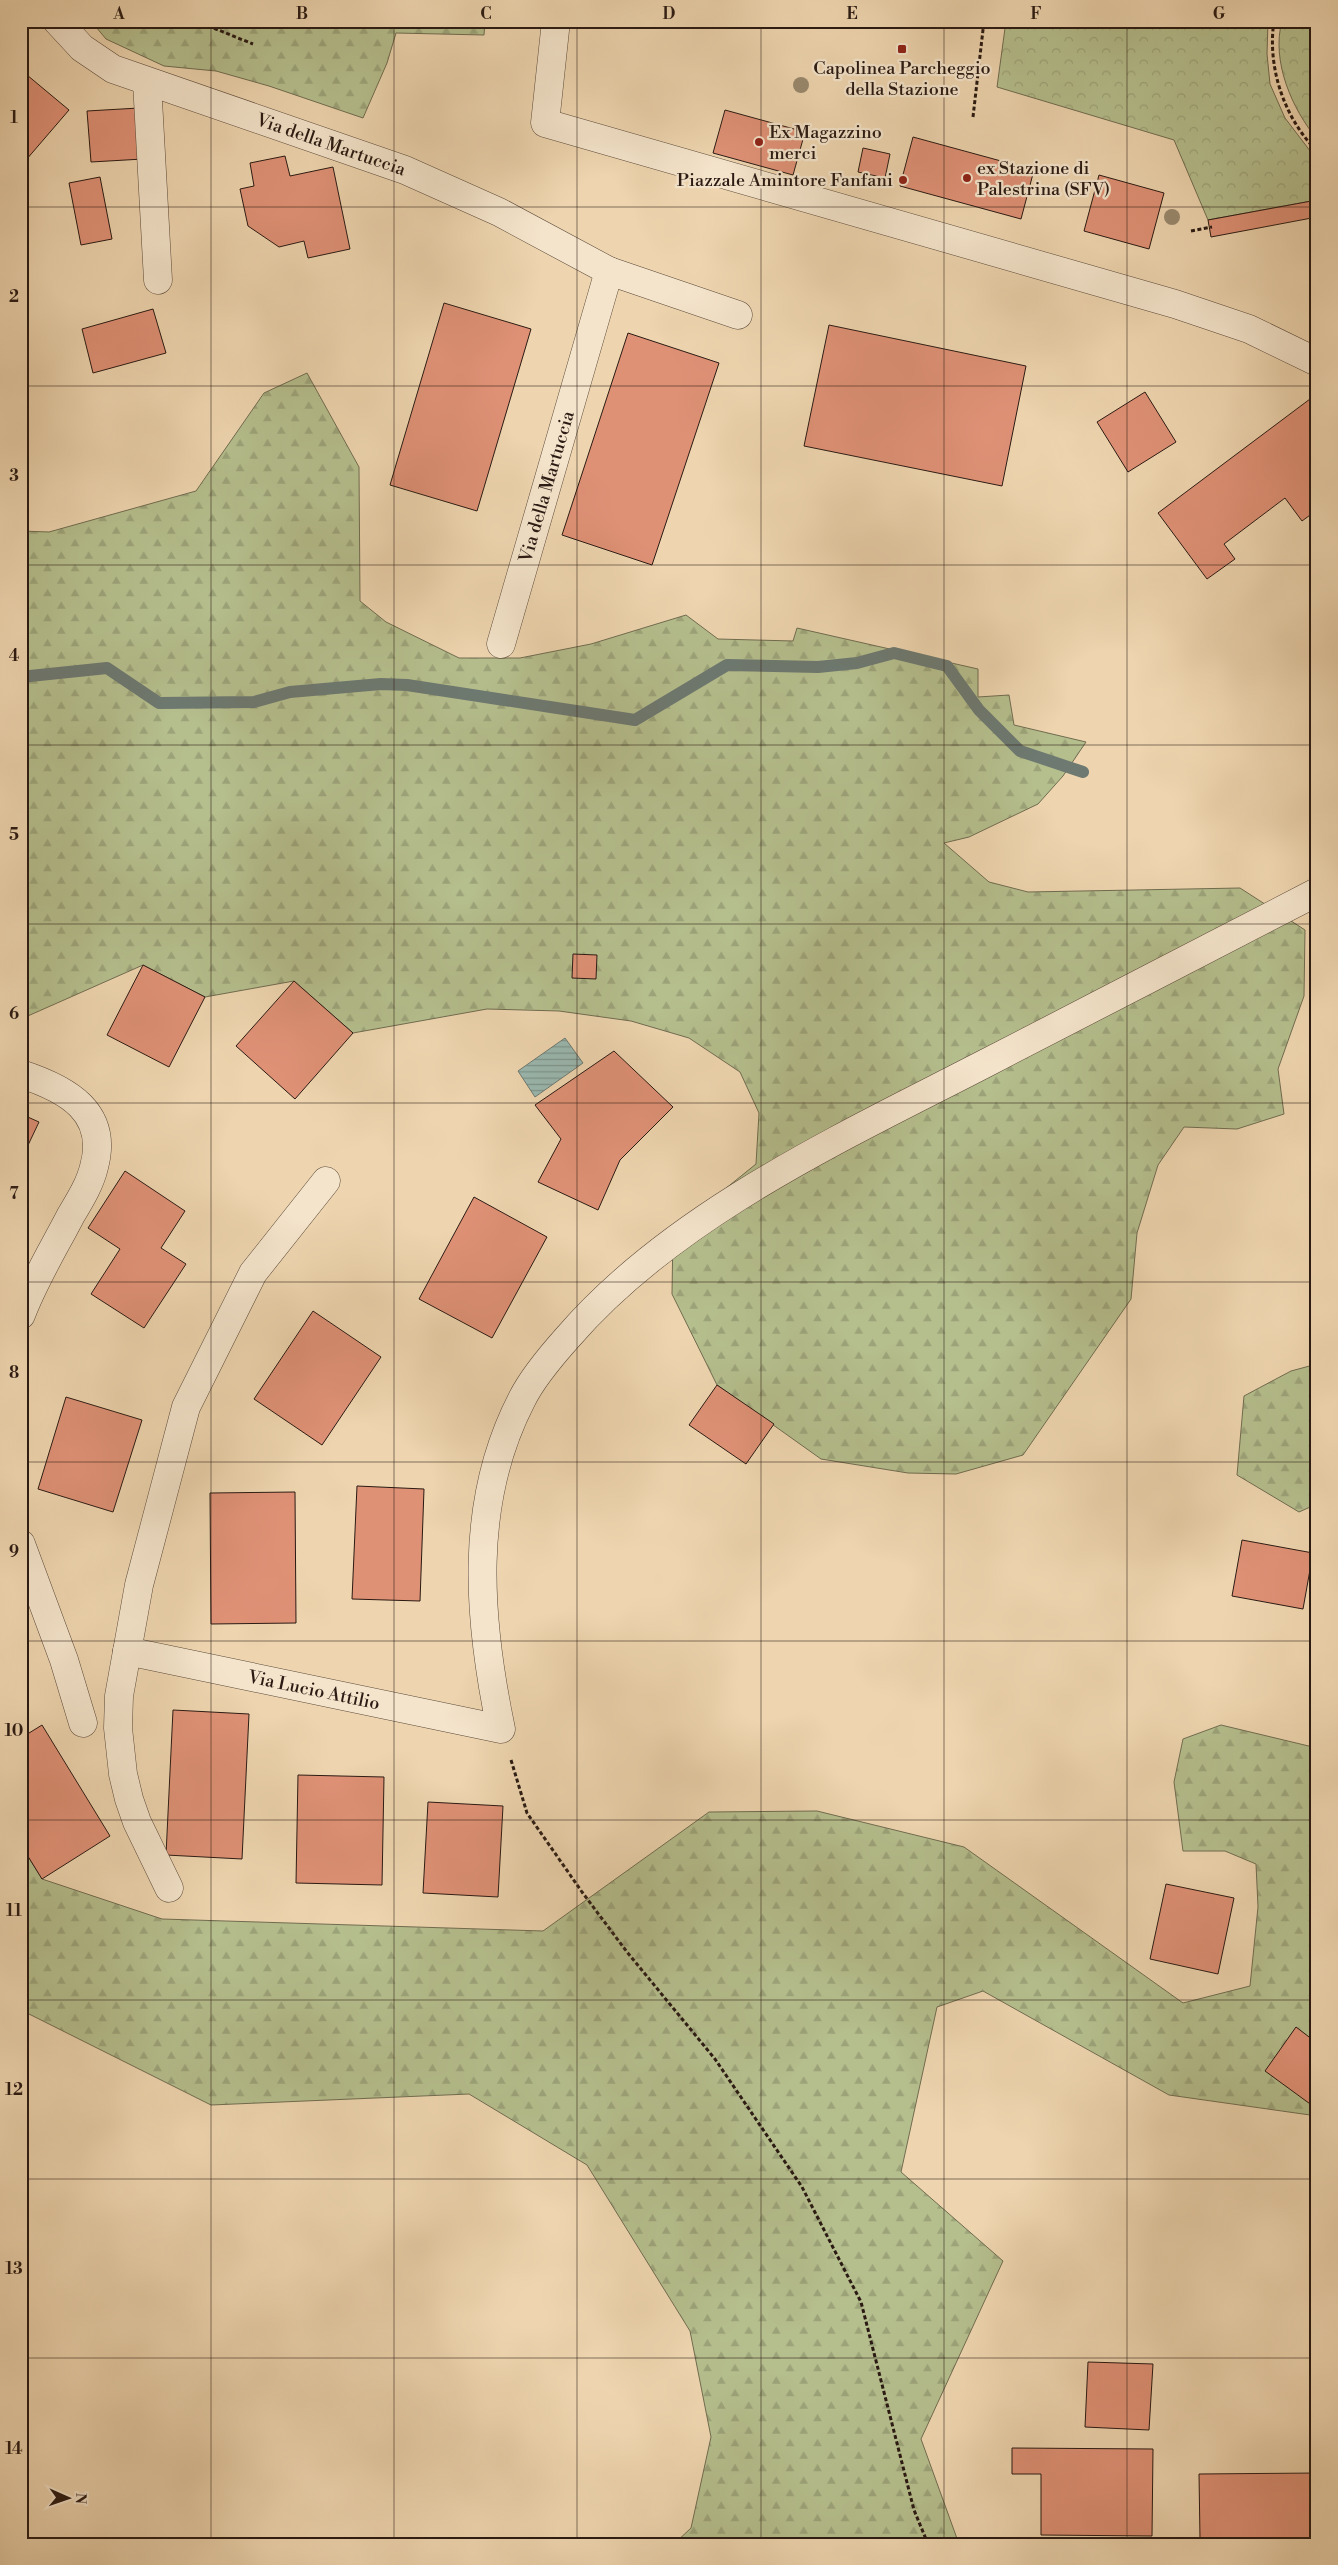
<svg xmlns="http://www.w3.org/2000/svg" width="1338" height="2565" font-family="'Libre Bodoni',serif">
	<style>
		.forest { fill: url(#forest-firs); stroke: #706c50 }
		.park { fill: url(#park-crowns); stroke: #706c50 }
		.water { fill: url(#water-rules); stroke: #6d7971 }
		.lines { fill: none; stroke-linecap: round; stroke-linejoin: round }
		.stream { stroke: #6d7971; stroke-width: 12 }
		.building { fill: #df9176; stroke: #2a1a13 }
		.minor-casing { stroke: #5b493a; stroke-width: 29 }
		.path { stroke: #2a1a13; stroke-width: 3; stroke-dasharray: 4 2.5; stroke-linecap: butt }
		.minor { stroke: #f4e4cb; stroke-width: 28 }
		.tree { fill: #99896e }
		.grid { fill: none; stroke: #2a1a13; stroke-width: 1; stroke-opacity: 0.55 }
		.poi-dot { fill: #8f2418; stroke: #f4e4cb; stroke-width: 2 }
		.labels { text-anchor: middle; stroke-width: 4.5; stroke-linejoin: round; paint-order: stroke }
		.poi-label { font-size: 18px; fill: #2a1a13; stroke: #f4e4cb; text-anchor: start }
		.street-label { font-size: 18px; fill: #2a1a13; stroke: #f4e4cb }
		.neatline { fill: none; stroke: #2a1a13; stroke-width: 2 }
		.grid-label { font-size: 16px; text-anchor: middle; font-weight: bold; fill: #2a1a13 }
	</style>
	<defs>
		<pattern id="forest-firs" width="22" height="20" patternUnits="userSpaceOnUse" patternTransform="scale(1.25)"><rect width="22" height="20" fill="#b5be8d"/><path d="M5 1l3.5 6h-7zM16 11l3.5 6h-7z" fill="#9ca379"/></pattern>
		<pattern id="park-crowns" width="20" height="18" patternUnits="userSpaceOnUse" patternTransform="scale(1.25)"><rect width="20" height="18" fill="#b5be8d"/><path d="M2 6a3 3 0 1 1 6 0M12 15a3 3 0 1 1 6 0" fill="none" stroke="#9ca379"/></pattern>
		<pattern id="water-rules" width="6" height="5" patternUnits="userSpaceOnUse" patternTransform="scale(1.25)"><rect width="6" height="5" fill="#9ab8b0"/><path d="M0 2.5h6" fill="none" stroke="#7e958e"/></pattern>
	</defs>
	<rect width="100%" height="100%" fill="#eed5af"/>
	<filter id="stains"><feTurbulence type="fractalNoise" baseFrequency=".004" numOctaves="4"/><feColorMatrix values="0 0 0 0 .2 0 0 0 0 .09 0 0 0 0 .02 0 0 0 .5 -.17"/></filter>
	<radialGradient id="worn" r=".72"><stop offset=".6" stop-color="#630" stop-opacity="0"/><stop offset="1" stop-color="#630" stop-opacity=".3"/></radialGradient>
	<g class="forest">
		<path d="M91,21H485L484,35L396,33L387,63L363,118L269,86L216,71L164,66L106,39Z"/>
		<path d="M307,373L359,467L360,601L386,622L459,658H520L591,644L686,615L718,639L793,641L797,628L978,669V697L1009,695L1014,725L1086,742L1063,776L1038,804L969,837L944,843L989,882L1028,892L1240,888L1305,930L1304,996L1278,1069L1284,1114L1237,1129L1184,1127L1158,1165L1137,1233L1131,1299L1023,1455L956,1474L908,1473L821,1459L717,1385L672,1294L673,1231L756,1164L759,1113L740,1072L689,1038L631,1021L559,1011L487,1009L353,1033L294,981L205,997L143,965L21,1019V531L49,532L196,491L264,393Z"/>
		<path d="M1317,1364V1504L1299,1512L1237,1475L1244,1396L1291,1371Z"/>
		<path d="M1221,1725L1317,1748V2116L1169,2095L983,1991L937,2007L901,2172L1003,2261L921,2439L959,2544H674L691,2528L711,2437L690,2331L587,2165L469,2094L211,2105L21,2010V1845L42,1879L162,1919L543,1931L709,1812L817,1811L964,1847L1183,2003L1250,1986L1258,1907L1256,1864L1225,1851H1183L1174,1782L1183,1739Z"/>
	</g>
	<g class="park">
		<path d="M1006,21H1268L1267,54L1270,84L1285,118L1317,160V200L1208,220L1174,140L997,87Z"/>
		<path d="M1282,21H1296L1317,31V139C1292,109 1271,61 1282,21Z"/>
	</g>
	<path class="water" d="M565,1038L583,1063L535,1097L518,1071Z"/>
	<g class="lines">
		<path class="stream" d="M21,679L30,676L107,668L159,703L254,702L290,692L381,684L407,685L635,720L727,665L818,667L857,663L894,653L947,666L979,710L1020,751L1083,772"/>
	</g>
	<g class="building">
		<path d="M21,70L69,110L26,160L21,156Z"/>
		<path d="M139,108L143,159L91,162L87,111Z"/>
		<path d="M725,110L805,132L793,175L713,153Z"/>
		<path d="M913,137L1034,170L1021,219L900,186Z"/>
		<path d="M863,148L890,154L885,178L858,172Z"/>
		<path d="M285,156L290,176L333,167L350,249L308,258L304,241L279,247L248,226L240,189L254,186L250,163Z"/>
		<path d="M1099,175L1164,193L1149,249L1084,231Z"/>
		<path d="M100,177L112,239L81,245L69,183Z"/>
		<path d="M1317,200V217L1211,237L1208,220Z"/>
		<path d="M444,303L531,329L477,511L390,485Z"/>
		<path d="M153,309L166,353L93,373L82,329Z"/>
		<path d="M829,325L1026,366L1002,486L804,446Z"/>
		<path d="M628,333L719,363L652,565L562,535Z"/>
		<path d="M21,350H25L21,391Z"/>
		<path d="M1145,392L1176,442L1128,472L1097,422Z"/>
		<path d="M1314,396L1317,400V510L1302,521L1285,498L1224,544L1235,559L1207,579L1158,513Z"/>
		<path d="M573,954L597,955L596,979L572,978Z"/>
		<path d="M143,965L205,997L169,1067L107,1035Z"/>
		<path d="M294,981L353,1033L295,1099L236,1046Z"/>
		<path d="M614,1051L673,1107L620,1160L598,1210L538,1182L561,1139L535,1105Z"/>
		<path d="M21,1114L39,1122L21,1160Z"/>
		<path d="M125,1171L185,1211L161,1248L186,1264L144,1328L91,1294L120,1249L88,1228Z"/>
		<path d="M474,1197L547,1237L492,1338L419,1299Z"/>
		<path d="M313,1311L381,1357L322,1445L254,1399Z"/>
		<path d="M717,1385L774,1424L746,1464L689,1425Z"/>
		<path d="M66,1397L142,1420L113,1512L38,1489Z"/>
		<path d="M357,1486L424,1489L420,1601L352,1599Z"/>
		<path d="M295,1492L296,1623L211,1624L210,1493Z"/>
		<path d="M1242,1540L1313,1553L1303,1609L1232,1596Z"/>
		<path d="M173,1710L249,1714L242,1859L166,1855Z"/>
		<path d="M42,1725L110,1836L42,1879L21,1845V1738Z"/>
		<path d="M298,1775L384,1777L382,1885L296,1883Z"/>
		<path d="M428,1802L503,1806L498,1897L423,1893Z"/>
		<path d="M1166,1884L1234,1898L1218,1974L1150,1959Z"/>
		<path d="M1296,2027L1317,2043V2109L1265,2071Z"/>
		<path d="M1088,2362L1153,2364L1149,2430L1085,2427Z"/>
		<path d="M1012,2448L1153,2449L1152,2536L1041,2535V2474H1012Z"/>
		<path d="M1317,2473V2539H1200L1199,2474Z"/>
	</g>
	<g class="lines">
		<defs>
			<g id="minor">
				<path id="s1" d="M57,21L82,48L113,69L405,170L499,212L609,271L738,315"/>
				<path d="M556,21L545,123L1175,304L1249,329L1317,362"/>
				<path d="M147,82L158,280"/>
				<path id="s2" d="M501,644L609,271"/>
				<path d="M21,1074C67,1089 109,1112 94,1167C90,1184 80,1200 71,1215C54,1248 34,1280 21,1315"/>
				<path d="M21,1544L64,1660L83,1723"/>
				<path id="s3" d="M127,1651L501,1729C478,1619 468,1503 522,1399C533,1377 551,1356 568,1337C675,1213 845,1136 988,1062C1098,1005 1207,949 1317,892"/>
				<path d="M169,1888L137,1822L129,1799L123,1774L118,1728L119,1696L139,1585L186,1407L253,1273L326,1181"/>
			</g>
		</defs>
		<use href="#minor" class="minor-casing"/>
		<g class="path">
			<path d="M196,21L253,44"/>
			<path d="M1274,21C1267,67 1284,118 1317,151"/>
			<path d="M973,117L984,21"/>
			<path d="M1191,231L1212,227"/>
			<path d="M511,1760L527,1813L582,1892L627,1952L715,2059L802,2187L861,2302L914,2510L928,2544"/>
		</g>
		<use href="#minor" class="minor"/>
	</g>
	<g class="tree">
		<circle cx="801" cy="85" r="8"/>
		<circle cx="1172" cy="217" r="8"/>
	</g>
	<path class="grid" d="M211,21V2544M394,21V2544M577,21V2544M761,21V2544M944,21V2544M1127,21V2544M21,207H1317M21,386H1317M21,565H1317M21,745H1317M21,924H1317M21,1103H1317M21,1282H1317M21,1462H1317M21,1641H1317M21,1820H1317M21,2000H1317M21,2179H1317M21,2358H1317"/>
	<g class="poi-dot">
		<rect x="897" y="44" width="10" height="10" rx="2.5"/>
		<circle cx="759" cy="142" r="5"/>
		<circle cx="967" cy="178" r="5"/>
		<circle cx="903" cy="180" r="5"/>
	</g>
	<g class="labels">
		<g class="poi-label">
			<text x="902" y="74" text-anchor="middle">Capolinea Parcheggio<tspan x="902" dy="21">della Stazione</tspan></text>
			<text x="769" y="138">Ex Magazzino<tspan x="769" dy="21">merci</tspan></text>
			<text x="977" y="174">ex Stazione di<tspan x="977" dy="21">Palestrina (SFV)</tspan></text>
			<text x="893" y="186" text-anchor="end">Piazzale Amintore Fanfani</text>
		</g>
		<g class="street-label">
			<text dy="6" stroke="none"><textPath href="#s1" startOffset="305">Via della Martuccia</textPath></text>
			<text dy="6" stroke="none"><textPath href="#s2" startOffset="164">Via della Martuccia</textPath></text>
			<text dy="6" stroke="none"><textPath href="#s3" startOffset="191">Via Lucio Attilio</textPath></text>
		</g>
	</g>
	<rect width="1338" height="2565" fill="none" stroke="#eed5af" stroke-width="55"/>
	<g transform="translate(68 2498) rotate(92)" stroke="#f4e4cb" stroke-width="4" paint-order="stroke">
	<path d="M0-4L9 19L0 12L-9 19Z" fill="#2a1a13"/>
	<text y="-8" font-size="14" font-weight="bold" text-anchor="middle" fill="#2a1a13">N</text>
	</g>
	<rect x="28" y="28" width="1282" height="2510" class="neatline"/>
	<g class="grid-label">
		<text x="119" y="19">A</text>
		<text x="302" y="19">B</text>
		<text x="486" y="19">C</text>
		<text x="669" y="19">D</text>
		<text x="852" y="19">E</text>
		<text x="1036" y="19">F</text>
		<text x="1219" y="19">G</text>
		<text x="14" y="123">1</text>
		<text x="14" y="302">2</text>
		<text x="14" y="481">3</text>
		<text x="14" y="661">4</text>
		<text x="14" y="840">5</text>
		<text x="14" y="1019">6</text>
		<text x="14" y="1199">7</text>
		<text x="14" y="1378">8</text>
		<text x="14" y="1557">9</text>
		<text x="14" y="1736">10</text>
		<text x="14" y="1916">11</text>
		<text x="14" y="2095">12</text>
		<text x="14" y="2274">13</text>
		<text x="14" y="2454">14</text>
	</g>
	<rect width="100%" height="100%" filter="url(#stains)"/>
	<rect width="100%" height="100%" fill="url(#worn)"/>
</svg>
